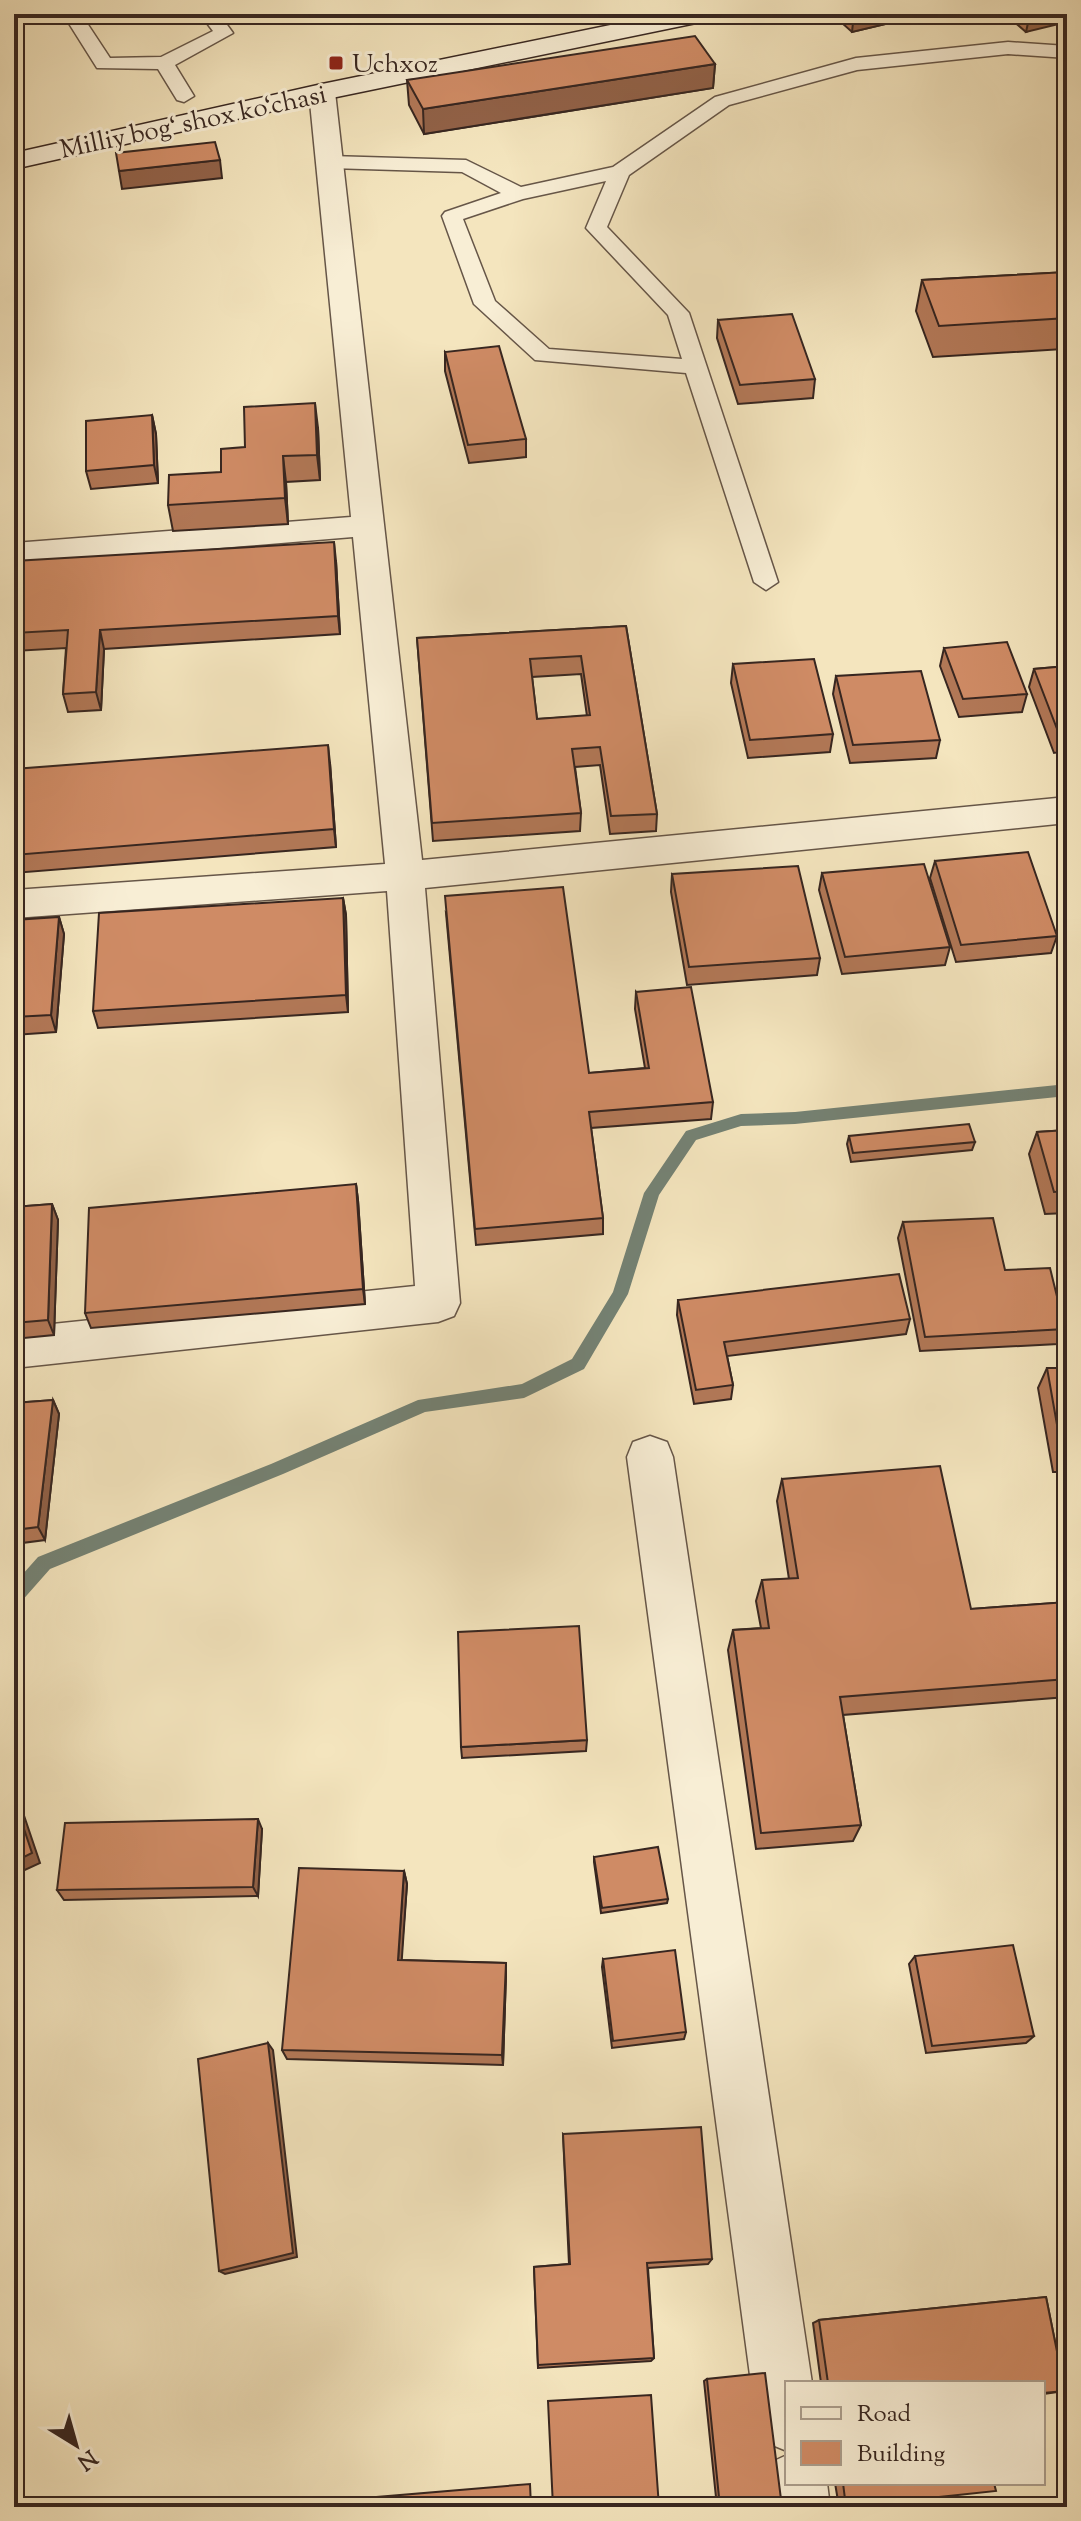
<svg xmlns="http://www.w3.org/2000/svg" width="1081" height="2521" font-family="'Sorts Mill Goudy',serif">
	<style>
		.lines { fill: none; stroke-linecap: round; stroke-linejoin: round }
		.stream { fill: #748274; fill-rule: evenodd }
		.service-casing { stroke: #665648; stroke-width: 3 }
		.minor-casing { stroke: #665648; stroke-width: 3 }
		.secondary-casing { stroke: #372620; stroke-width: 3 }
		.service { fill: #f8eed5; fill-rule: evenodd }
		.minor { fill: #f8eed5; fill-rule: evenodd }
		.secondary { fill: #f8eed5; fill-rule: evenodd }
		.wall { fill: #b27857; stroke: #372620; stroke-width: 2; fill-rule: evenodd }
		.shaded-wall { fill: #916147; stroke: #372620; stroke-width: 2 }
		.building { fill: #cf8b65; stroke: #372620; stroke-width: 2; fill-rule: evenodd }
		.poi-dot { fill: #8f2418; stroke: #f8eed5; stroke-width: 3 }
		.labels { text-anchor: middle; stroke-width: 6; stroke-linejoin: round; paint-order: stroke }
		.far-poi-label { font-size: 26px; fill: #372620; stroke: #f8eed5; text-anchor: start }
		.far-street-label { font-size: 26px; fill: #372620; stroke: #f8eed5 }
	</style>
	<rect width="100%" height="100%" fill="#f4e5be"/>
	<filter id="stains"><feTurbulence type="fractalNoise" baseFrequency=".0025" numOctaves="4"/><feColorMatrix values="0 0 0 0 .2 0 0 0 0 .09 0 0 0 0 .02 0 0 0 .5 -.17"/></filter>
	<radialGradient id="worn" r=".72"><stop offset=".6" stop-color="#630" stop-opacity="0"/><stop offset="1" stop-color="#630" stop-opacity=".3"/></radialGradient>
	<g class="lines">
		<path class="stream" d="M1067,1084V1096L795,1124L741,1126L696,1140L659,1195L628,1294L584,1369L524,1398L425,1412L283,1474L50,1569L20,1603L14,1605V1584L38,1557L271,1464L418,1400L522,1384L572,1359L613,1292L644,1193L686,1131L741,1114L795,1112Z"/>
		<defs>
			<g id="service">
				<path d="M63,14H81L110,58L161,57L213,31L200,14H219L233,33L175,65L194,96L184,102L177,100L158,69L97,68Z"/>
				<path d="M1008,42L1067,46V58L1008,54L857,70L729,105L629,175L607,227L689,313L778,582L766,590L754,582L686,373L535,360L474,304L442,216L445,212L501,193L462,172L330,168L320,162L330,156L466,160L521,187L613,167L715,97L856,58ZM606,181L586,228L668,315L682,359L549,349L495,301L463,219L523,199Z"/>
			</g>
			<g id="minor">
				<path d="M322,84L335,92L422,860L1067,797V823L425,888L460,1303L454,1316L438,1322L14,1368V1328L415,1286L387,891L14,918V890L385,864L353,537L14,565V543L351,517L309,92Z"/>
				<path d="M650,1436L667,1442L673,1457L812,2383H787V2451L765,2442L756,2420L627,1457L633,1442Z"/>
				<path d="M787,2455V2483H827L830,2507H768L765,2483L774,2461Z"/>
			</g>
			<path id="secondary" d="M664,14H714L701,22L322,100L14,169V153L322,84Z"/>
		</defs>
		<use href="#service" class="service-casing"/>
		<use href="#minor" class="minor-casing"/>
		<use href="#secondary" class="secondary-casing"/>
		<use href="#service" class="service"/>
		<use href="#minor" class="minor"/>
		<use href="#secondary" class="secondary"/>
	</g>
	<g class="wall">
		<path d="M832,14H912L911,18L852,32Z"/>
		<path d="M1005,14H1067L1026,32Z"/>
		<path d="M715,64L713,88L424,134L409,105L407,80Z"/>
		<path d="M1067,272V359L1063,349L933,357L916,311L922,280Z"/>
		<path d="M718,320L815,379L813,398L738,404L717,338Z"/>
		<path d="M445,352L526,439V457L469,463L445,371Z"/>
		<path d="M152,415L156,434L158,483L91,489L86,471Z"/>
		<path d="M318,428L320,480L286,482L288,524L173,531L168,505L221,472L245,447Z"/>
		<path d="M14,561H336L340,634L104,649L101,710L68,712L63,694L66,648L14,651Z"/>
		<path d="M626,626L657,814L656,831L610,834L600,765L575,767L581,813L580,831L433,841L417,638ZM581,674L587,716L537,719L532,677Z"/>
		<path d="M944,648L1027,694L1022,712L959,717L940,666Z"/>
		<path d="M733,664L833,734L830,752L748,758L731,683Z"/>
		<path d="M1067,666V751L1054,753L1029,687L1034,669Z"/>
		<path d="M836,676L940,740L936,758L850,763L833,694Z"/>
		<path d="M330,763L336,847L14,873V769Z"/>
		<path d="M935,861L1057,936L1051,953L956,962L930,878Z"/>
		<path d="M822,873L950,947L945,965L842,974L819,890Z"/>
		<path d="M672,874L820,958L817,975L687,985L671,892Z"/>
		<path d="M343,898L346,915L348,1012L98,1028L93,1011Z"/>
		<path d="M446,913L589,1073L645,1068L635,1009L636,992L713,1102L711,1119L591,1128L603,1218V1234L476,1245Z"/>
		<path d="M59,917L64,934L56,1032L14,1035V920Z"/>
		<path d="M1067,1130V1213L1045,1214L1029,1154L1037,1132Z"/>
		<path d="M849,1136L975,1142L972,1150L851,1162L847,1144Z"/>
		<path d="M356,1184L358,1200L365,1304L91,1328L85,1313Z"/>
		<path d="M52,1204L58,1220L54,1335L14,1339V1207Z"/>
		<path d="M903,1222L1005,1270L1065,1329L1058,1344L920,1351L898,1238Z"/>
		<path d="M678,1300L910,1319L906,1334L727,1356L733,1385L731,1399L694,1404L677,1315Z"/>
		<path d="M1047,1368H1067V1472H1053L1038,1388Z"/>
		<path d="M53,1400L59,1414L45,1540L14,1544V1403Z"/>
		<path d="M782,1479L971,1609L1067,1602V1697L843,1715L861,1825L853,1841L756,1849L728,1650L733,1630L761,1628L756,1601L762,1580L789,1579L777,1501Z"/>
		<path d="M587,1740L586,1751L462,1758L461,1747Z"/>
		<path d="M262,1829L258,1896L64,1900L57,1890Z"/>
		<path d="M594,1857L668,1899L667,1903L601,1913L594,1862Z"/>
		<path d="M404,1871L407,1884L401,1960L506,1963V1974L503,2065L287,2059L282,2050Z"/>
		<path d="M915,1956L1034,2036L1026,2043L926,2053L909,1964Z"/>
		<path d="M603,1959L686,2032L684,2039L612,2048L602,1967Z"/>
		<path d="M563,2134L712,2259L708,2264L648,2268L654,2358L651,2361L538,2368L534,2267L569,2264Z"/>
		<path d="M1046,2297L1065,2391L1043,2394V2383H821L813,2323L819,2320Z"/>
		<path d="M707,2379L782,2507H717L704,2381Z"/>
		<path d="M835,2483H994L921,2499L922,2507H839Z"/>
	</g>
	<g class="shaded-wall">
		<path d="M854,14H912L911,18L852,32Z"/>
		<path d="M1030,14H1067V22L1026,32Z"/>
		<path d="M715,64L713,88L424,134L423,109Z"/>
		<path d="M220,160L222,178L122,189L119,171Z"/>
		<path d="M315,403L318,428L320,480L317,455Z"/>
		<path d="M152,415L156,434L158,483L154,465Z"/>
		<path d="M283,456L286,482L288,524L285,498Z"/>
		<path d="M334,542L336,561L340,634L338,616Z"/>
		<path d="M100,630L104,649L101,710L96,692Z"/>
		<path d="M328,745L330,763L336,847L334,829Z"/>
		<path d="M343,898L346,915L348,1012L346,995Z"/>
		<path d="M59,917L64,934L56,1032L51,1015Z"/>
		<path d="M356,1184L358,1200L365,1304L363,1289Z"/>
		<path d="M52,1204L58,1220L54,1335L48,1320Z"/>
		<path d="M53,1400L59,1414L45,1540L38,1527Z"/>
		<path d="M14,1786L40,1863L14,1875Z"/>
		<path d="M258,1819L262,1829L258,1896L253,1887Z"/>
		<path d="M404,1871L407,1884L401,1971L398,1960Z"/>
		<path d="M506,1963V1974L503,2065L502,2055Z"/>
		<path d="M14,2006L19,2020L14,2023Z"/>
		<path d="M268,2043L273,2050L297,2257L225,2274L219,2271Z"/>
		<rect x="350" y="2497" width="4" height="10"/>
	</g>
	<g class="building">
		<path d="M695,36L715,64L423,109L407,80Z"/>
		<path d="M215,142L220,160L119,171L116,153Z"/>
		<path d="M1067,272V318L939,326L922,280Z"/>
		<path d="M792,314L815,379L740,385L718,320Z"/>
		<path d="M499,346L526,439L468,445L445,352Z"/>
		<path d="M315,403L317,455L283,456L285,498L168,505L169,475L221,472V449L245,447L244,407Z"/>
		<path d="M152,415L154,465L86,471V421Z"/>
		<path d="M334,542L338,616L100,630L96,692L63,694L68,630L14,633V561Z"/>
		<path d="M626,626L657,814L611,816L600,747L572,749L581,813L432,823L417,638ZM581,656L590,715L537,719L530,659Z"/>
		<path d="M1007,642L1027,694L963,699L944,648Z"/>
		<path d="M814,659L833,734L750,740L733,664Z"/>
		<path d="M1067,666V734H1059L1034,669Z"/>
		<path d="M921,671L940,740L853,745L836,676Z"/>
		<path d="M328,745L334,829L14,855V769Z"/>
		<path d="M1028,852L1057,936L961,945L935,861Z"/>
		<path d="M924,864L950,947L845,957L822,873Z"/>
		<path d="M798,866L820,958L689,967L672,874Z"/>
		<path d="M563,887L589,1073L649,1068L636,992L691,987L713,1102L589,1112L603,1218L475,1229L445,896Z"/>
		<path d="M343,898L346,995L93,1011L99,913Z"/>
		<path d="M59,917L51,1015L14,1017V920Z"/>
		<path d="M969,1124L975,1142L853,1153L849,1136Z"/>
		<path d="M1067,1130V1191L1054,1192L1037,1132Z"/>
		<path d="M356,1184L363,1289L85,1313L89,1208Z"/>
		<path d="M52,1204L48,1320L14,1323V1207Z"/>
		<path d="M993,1218L1005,1270L1050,1268L1065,1329L925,1337L903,1222Z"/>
		<path d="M899,1274L910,1319L724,1342L733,1385L696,1390L678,1300Z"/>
		<path d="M1047,1368H1067V1453H1062Z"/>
		<path d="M53,1400L38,1527L14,1530V1403Z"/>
		<path d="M940,1466L971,1609L1067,1602V1679L840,1697L861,1825L761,1833L733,1630L769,1628L762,1580L798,1578L782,1479Z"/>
		<path d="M579,1626L587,1740L461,1747L458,1632Z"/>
		<path d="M14,1799L32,1853L14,1862Z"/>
		<path d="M258,1819L253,1887L57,1890L65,1823Z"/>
		<path d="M658,1847L668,1899L602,1908L594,1857Z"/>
		<path d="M299,1868L404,1871L398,1960L506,1963L502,2055L282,2050Z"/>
		<path d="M1013,1945L1034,2036L932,2046L915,1956Z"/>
		<path d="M675,1950L686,2032L613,2041L603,1959Z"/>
		<path d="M268,2043L293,2253L219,2271L198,2059Z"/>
		<path d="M701,2127L712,2259L647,2263L654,2358L538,2365L534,2267L570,2264L563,2134Z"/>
		<path d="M1046,2297L1065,2391L1043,2393V2383H828L819,2320Z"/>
		<path d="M765,2373L782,2507H720L707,2379Z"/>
		<path d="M651,2395L659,2507H553L548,2401Z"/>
		<path d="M843,2483H994L996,2491L921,2499L922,2507H846Z"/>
		<path d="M530,2484L531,2507H377V2497Z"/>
		<path d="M350,2497V2507H231Z"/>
	</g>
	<rect class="poi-dot" x="328" y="55" width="16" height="16" rx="4"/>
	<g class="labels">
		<g class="far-poi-label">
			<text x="352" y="72">Uchxoz</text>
		</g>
		<g class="far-street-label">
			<text transform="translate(193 121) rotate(-12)" y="9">Milliy bog‘ shox ko‘chasi</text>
		</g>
	</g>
	<rect width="1081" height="2521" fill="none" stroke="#f4e5be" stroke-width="48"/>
	<rect x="16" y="16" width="1049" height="2489" fill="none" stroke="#372620" stroke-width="4"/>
	<rect x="24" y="24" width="1033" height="2473" fill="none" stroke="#372620" stroke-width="2"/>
	<rect x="785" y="2381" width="260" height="104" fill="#f8eed5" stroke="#ab9e8d" stroke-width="2"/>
	<rect x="801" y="2407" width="40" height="12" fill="#f8eed5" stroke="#ab9e8d" stroke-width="2"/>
	<text x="857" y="2421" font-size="24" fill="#372620">Road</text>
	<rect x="801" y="2441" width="40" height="24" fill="#cf8b65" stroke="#ab9e8d" stroke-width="2"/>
	<text x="857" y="2461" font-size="24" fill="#372620">Building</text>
	<g transform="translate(76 2445) rotate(143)" stroke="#f8eed5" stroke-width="6" paint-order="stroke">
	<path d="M0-6L14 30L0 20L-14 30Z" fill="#372620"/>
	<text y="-12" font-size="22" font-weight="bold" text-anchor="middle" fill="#372620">N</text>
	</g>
	<rect width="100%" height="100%" filter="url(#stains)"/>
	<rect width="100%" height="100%" fill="url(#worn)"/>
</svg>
